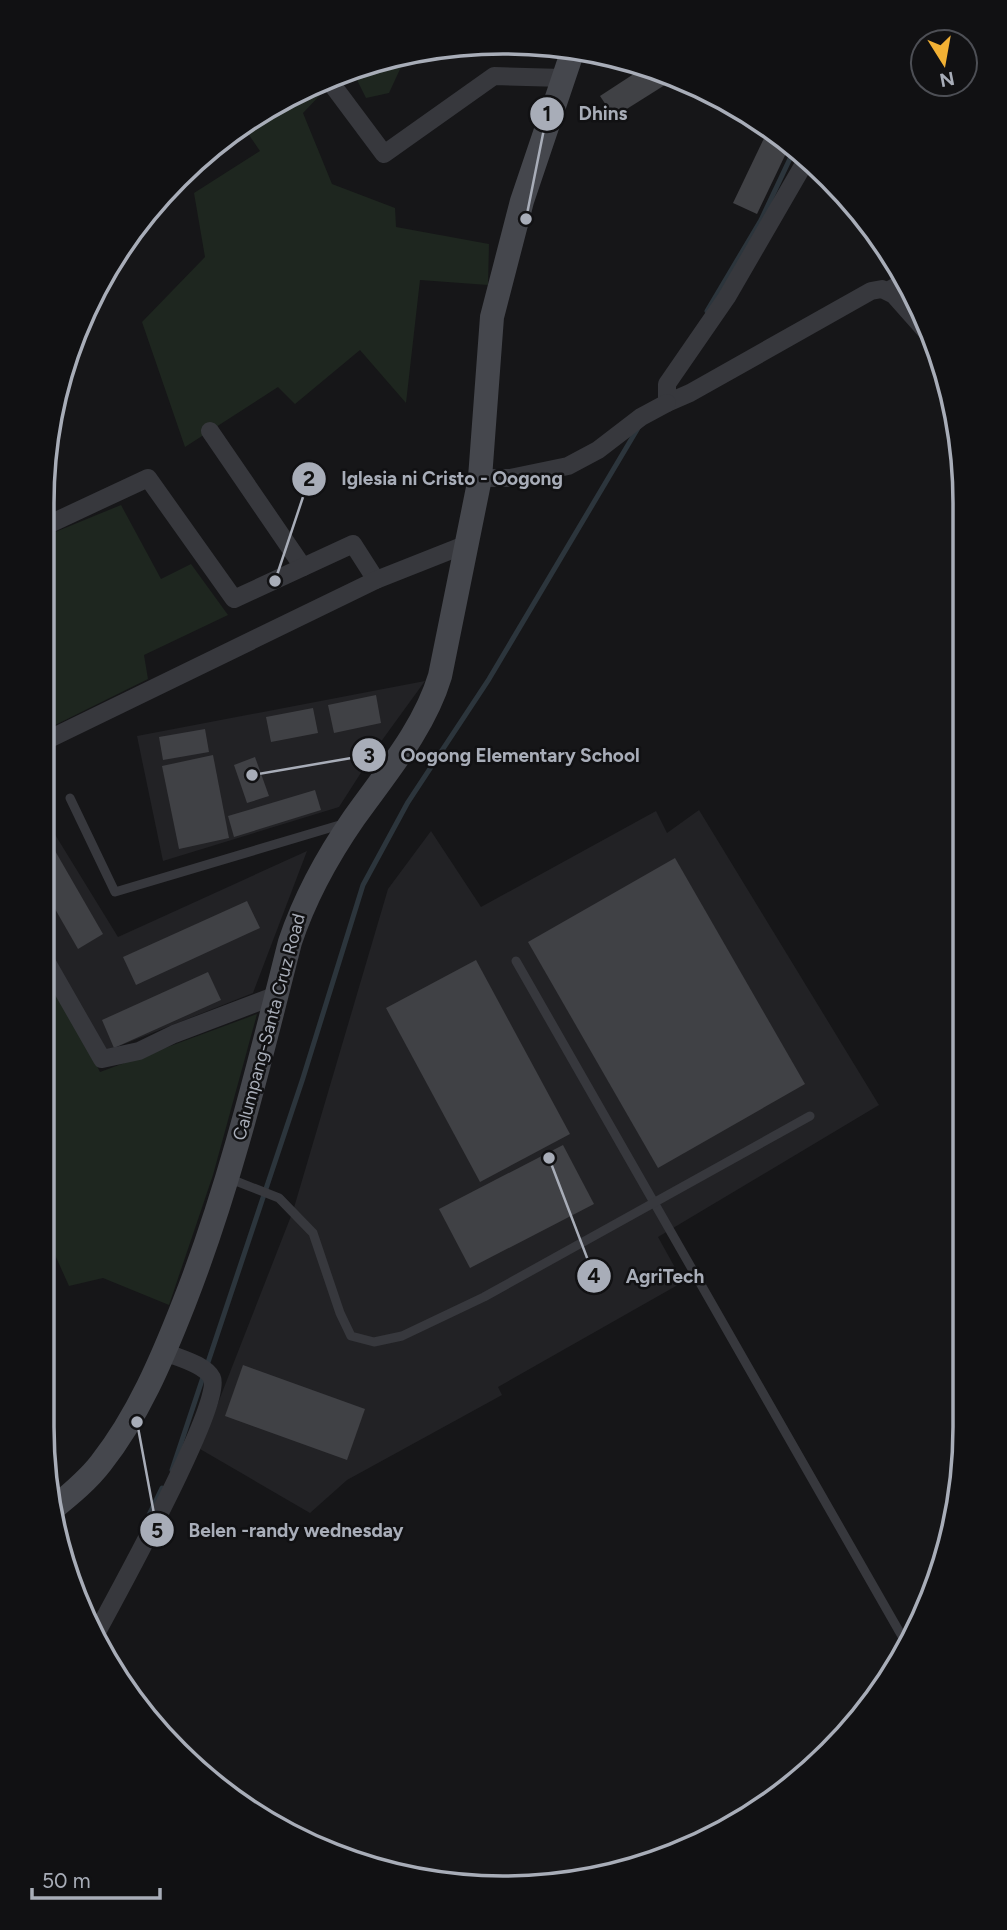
<svg xmlns="http://www.w3.org/2000/svg" width="1007" height="1930" font-family="Figtree,sans-serif">
	<style>
		.built { fill: #222225 }
		.green { fill: #1e261f }
		.lines { fill: none; stroke-linecap: round; stroke-linejoin: round }
		.stream { stroke: #2c353c; stroke-width: 5 }
		.building { fill: #404145 }
		.lane { stroke: #37383d; stroke-width: 9 }
		.street { stroke: #37383d; stroke-width: 18 }
		.secondary { stroke: #45474d; stroke-width: 24 }
		.labels { text-anchor: middle; stroke-width: 5; stroke-linejoin: round; paint-order: stroke }
		.street-label { font-size: 18px; fill: #a8adb8; stroke: #111113 }
		.rim { fill: none; stroke: #a8adb8; stroke-width: 3.5 }
		.leader { fill: none; stroke: #a8adb8; stroke-width: 2.5 }
		.callout-dot { fill: #a8adb8; stroke: #111113; stroke-width: 2.5 }
		.mark-label { font-size: 21px; text-anchor: middle; font-weight: bold; fill: #111 }
		.callout-label { font-size: 19px; text-anchor: middle; font-weight: bold; fill: #a8adb8; stroke: #111113; stroke-width: 5; stroke-linejoin: round; paint-order: stroke }
	</style>
	<rect width="100%" height="100%" fill="#161618"/>
	<g class="built">
		<path d="M425,681L380,743L339,807L163,861L137,736Z"/>
		<path d="M699,810L879,1105L658,1237L683,1282L498,1387L502,1395L347,1480L310,1513L200,1449L293,1211L388,889L431,831L481,907L656,811L667,833Z"/>
		<path d="M43,815L118,937L307,851L253,993L104,1052L43,938Z"/>
	</g>
	<g class="green">
		<path d="M407,54L389,93L366,98L351,68Z"/>
		<path d="M318,84L324,91L303,113L332,184L395,208L396,227L489,244L488,285L420,280L406,403L360,350L295,404L278,387L185,447L142,322L205,257L194,193L260,151L247,132L278,105V101Z"/>
		<path d="M121,505L161,579L191,564L228,615L144,655L148,679L43,731V537Z"/>
		<path d="M42,956L100,1072L257,1014L213,1175L169,1305L103,1278L69,1286L42,1226Z"/>
	</g>
	<g class="lines">
		<g class="stream">
			<path d="M707,311L761,220L795,148"/>
			<path d="M172,1470L303,1078L363,885L408,802L489,679L638,428"/>
			<path d="M145,1523L162,1488"/>
		</g>
	</g>
	<g class="building">
		<path d="M646,66L676,78L614,117L600,96Z"/>
		<path d="M768,130L790,145L757,214L733,203Z"/>
		<path d="M376,695L381,723L334,733L328,705Z"/>
		<path d="M313,708L318,733L271,742L266,717Z"/>
		<path d="M205,729L209,752L163,760L159,737Z"/>
		<path d="M213,755L229,838L179,849L162,766Z"/>
		<path d="M255,757L269,796L247,803L234,765Z"/>
		<path d="M315,790L321,810L234,837L228,816Z"/>
		<path d="M43,830L103,934L78,949L43,888Z"/>
		<path d="M675,858L805,1084L658,1168L528,942Z"/>
		<path d="M247,901L260,928L136,985L123,957Z"/>
		<path d="M476,960L570,1134L480,1182L386,1008Z"/>
		<path d="M208,972L221,1000L114,1048L102,1020Z"/>
		<path d="M563,1145L594,1204L470,1268L439,1209Z"/>
		<path d="M243,1365L365,1409L347,1460L225,1416Z"/>
	</g>
	<g class="lines">
		<g class="lane">
			<path d="M882,289L902,278"/>
			<path d="M70,798L115,892L343,824"/>
			<path d="M516,961L907,1645"/>
			<path d="M228,1178L279,1198L313,1233L340,1313L351,1336L374,1342L402,1336L484,1297L810,1116"/>
		</g>
		<g class="street">
			<path d="M328,79L384,154L494,76L563,78"/>
			<path d="M808,157L727,297L667,384V403L690,393L871,291L882,289L894,295L933,339"/>
			<path d="M210,431L303,567"/>
			<path d="M480,478H510L568,466L598,450L641,417L667,403"/>
			<path d="M43,527L148,478L234,599L353,544L376,580"/>
			<path d="M43,742L376,580L467,544"/>
			<path d="M42,954L102,1059L139,1051L174,1034L277,995"/>
			<path d="M97,1632C114,1600 224,1402 212,1378C205,1364 178,1358 165,1352"/>
		</g>
		<path class="secondary" d="M55,1507C71,1494 88,1480 101,1463C138,1416 162,1359 184,1303C230,1186 259,1064 290,942C305,897 327,857 354,818C386,773 424,729 440,676L480,478L492,317L522,201L573,50"/>
	</g>
	<g class="labels">
		<g class="street-label">
			<text transform="translate(269 1027) rotate(-75)" y="6">Calumpang-Santa Cruz Road</text>
		</g>
	</g>
	<path d="M0 0H1007V1930H0ZM503 54H504A449 449 0 0 1 953 503V1427A449 449 0 0 1 504 1876H503A449 449 0 0 1 54 1427V503A449 449 0 0 1 503 54Z" fill="#111113" fill-rule="evenodd"/>
	<path class="rim" d="M503 54H504A449 449 0 0 1 953 503V1427A449 449 0 0 1 504 1876H503A449 449 0 0 1 54 1427V503A449 449 0 0 1 503 54Z"/>
	<path class="leader" d="M526 219L547 114M275 581L309 479M252 775L369 755M549 1158L594 1276M137 1422L157 1530"/>
	<g class="callout-dot">
		<circle cx="526" cy="219" r="7"/>
		<circle cx="275" cy="581" r="7"/>
		<circle cx="252" cy="775" r="7"/>
		<circle cx="549" cy="1158" r="7"/>
		<circle cx="137" cy="1422" r="7"/>
		<circle cx="547" cy="114" r="18"/>
		<circle cx="309" cy="479" r="18"/>
		<circle cx="369" cy="755" r="18"/>
		<circle cx="594" cy="1276" r="18"/>
		<circle cx="157" cy="1530" r="18"/>
	</g>
	<g class="mark-label">
		<text x="547" y="121">1</text>
		<text x="309" y="486">2</text>
		<text x="369" y="763">3</text>
		<text x="594" y="1283">4</text>
		<text x="157" y="1538">5</text>
	</g>
	<g class="callout-label">
		<text x="603" y="120">Dhins</text>
		<text x="452" y="485">Iglesia ni Cristo - Oogong</text>
		<text x="520" y="762">Oogong Elementary School</text>
		<text x="665" y="1283">AgriTech</text>
		<text x="296" y="1537">Belen -randy wednesday</text>
	</g>
	<g transform="translate(944 63) rotate(169)"><circle r="33" fill="#111113" stroke="#4d4f55" stroke-width="2"/>
	<path d="M0-5L12 26L0 18L-12 26Z" fill="#f2b134"/>
	<text y="-10" font-size="19" font-weight="bold" text-anchor="middle" fill="#a8adb8">N</text>
	</g>
	<path d="M32 1888v10h128v-10" fill="none" stroke="#a8adb8" stroke-width="3.5"/>
	<text x="42" y="1888" font-size="21" fill="#a8adb8" stroke="#111113" stroke-width="5" paint-order="stroke">50 m</text>
</svg>
